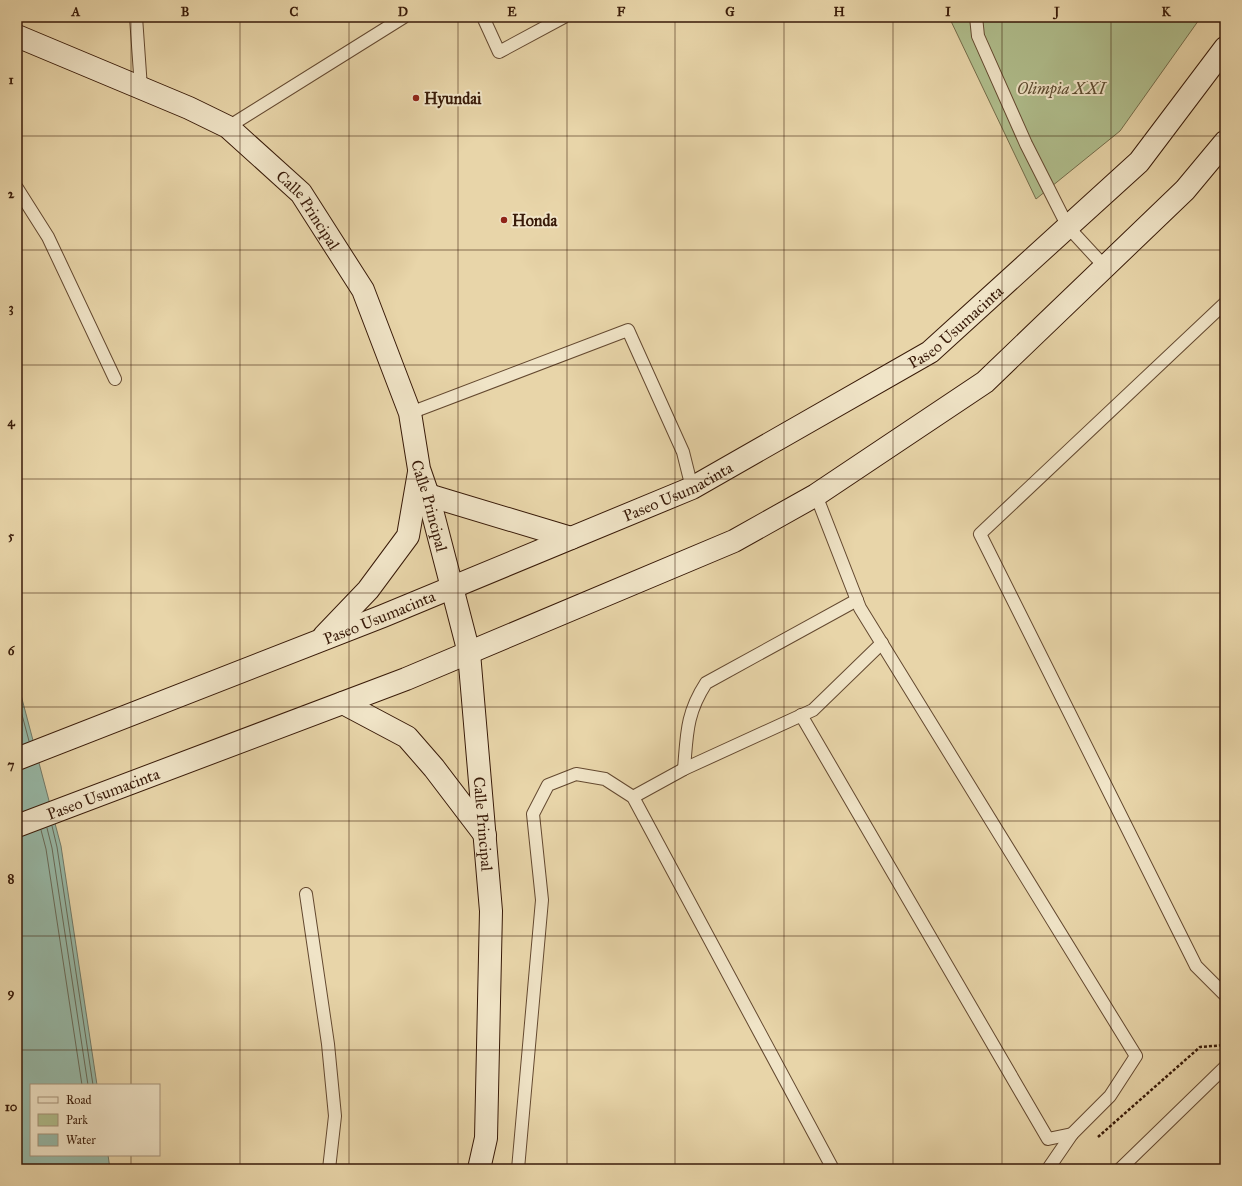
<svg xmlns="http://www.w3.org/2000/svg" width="1242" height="1186" font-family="'IM FELL Great Primer',serif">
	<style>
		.green { fill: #b0be8d; stroke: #746c4a }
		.water { fill: #97b9a8; stroke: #717968 }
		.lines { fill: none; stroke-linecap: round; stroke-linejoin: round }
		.shore { stroke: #686a58; stroke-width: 1 }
		.lane-casing { stroke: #644930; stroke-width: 14 }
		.secondary-casing { stroke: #381a08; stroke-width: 24 }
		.path { stroke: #381a08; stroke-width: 2.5; stroke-dasharray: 3 2; stroke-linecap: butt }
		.lane { stroke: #f0e4c7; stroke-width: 12 }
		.secondary { stroke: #f0e4c7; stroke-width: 22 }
		.grid { fill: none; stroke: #381a08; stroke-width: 1; stroke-opacity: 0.55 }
		.poi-dot { fill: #8f2418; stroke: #f0e4c7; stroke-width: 1.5 }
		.labels { text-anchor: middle; stroke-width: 4; stroke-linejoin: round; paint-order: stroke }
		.park-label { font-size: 16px; font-style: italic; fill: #5c4b30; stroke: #f0e4c7 }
		.poi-label { font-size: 16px; font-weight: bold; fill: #381a08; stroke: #f0e4c7; text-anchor: start }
		.street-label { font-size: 16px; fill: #381a08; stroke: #f0e4c7 }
		.neatline { fill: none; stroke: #381a08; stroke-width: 1.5 }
		.grid-label { font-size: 13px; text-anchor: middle; font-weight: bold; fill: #381a08 }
	</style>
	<rect width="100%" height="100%" fill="#e8d5a9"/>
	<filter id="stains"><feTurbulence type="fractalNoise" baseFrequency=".005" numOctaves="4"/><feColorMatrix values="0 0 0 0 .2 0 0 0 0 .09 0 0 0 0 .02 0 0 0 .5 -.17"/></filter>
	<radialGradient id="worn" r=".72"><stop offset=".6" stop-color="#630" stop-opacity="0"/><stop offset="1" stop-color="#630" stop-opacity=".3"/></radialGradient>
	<path class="green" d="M949,17H1201L1120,131L1036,199Z"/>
	<path class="water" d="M17,680L61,846L97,1085H31V1155H108L110,1169H17Z"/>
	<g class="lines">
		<g class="shore">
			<path d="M17,696L29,741"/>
			<path d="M52,826L57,847L93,1085"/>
			<path d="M47,828L52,848L88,1085"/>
			<path d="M41,830L46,849L82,1085"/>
		</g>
		<defs>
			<g id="lane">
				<path d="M136,17L141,88"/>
				<path d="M483,17L499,52L564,17"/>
				<path d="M976,17L978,36L1026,144L1068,227L1105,267"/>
				<path d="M228,127L404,17"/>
				<path d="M17,188L48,237L115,379"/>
				<path d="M1225,303L980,534L1196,966L1225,995"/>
				<path d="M410,413L628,330L683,452L692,488"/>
				<path d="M801,715L1048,1139L1072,1134L1110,1096L1136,1056L860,608L816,495"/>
				<path d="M684,769C687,734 686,714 706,683L857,600"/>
				<path d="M633,797L684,769L813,710L882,643"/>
				<path d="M306,894L328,1044L335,1116L329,1169"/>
				<path d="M518,1169L542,900L533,814L548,785L576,774L605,779L633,797L833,1169"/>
				<path d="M1048,1169L1072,1134"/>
				<path d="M1120,1169L1225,1067"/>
			</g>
			<g id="secondary">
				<path id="s1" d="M17,36L189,108L228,127L301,193L363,290L410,413L419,469L428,495L469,653L491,911L486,1138L479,1169"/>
				<path d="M428,495L571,538"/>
				<path d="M324,636L368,590L408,536L419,472"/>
				<path d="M343,703L407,737L434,768L485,835"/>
				<path id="s2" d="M17,759L383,616L692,488L930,352L1139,162L1225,48"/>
				<path id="s3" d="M17,826L406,679L734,541L816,495L985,382L1185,190L1225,142"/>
			</g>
		</defs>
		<use href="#lane" class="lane-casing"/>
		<use href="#secondary" class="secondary-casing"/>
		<path class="path" d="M1098,1137L1200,1047L1225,1045"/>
		<use href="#lane" class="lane"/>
		<use href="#secondary" class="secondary"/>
	</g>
	<path class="grid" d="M131,17V1085M240,17V1169M349,17V1169M458,17V1169M567,17V1169M675,17V1169M784,17V1169M893,17V1169M1002,17V1169M1111,17V1169M17,136H1225M17,250H1225M17,365H1225M17,479H1225M17,593H1225M17,707H1225M17,821H1225M17,936H1225M17,1050H1225M131,1155V1169"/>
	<g class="poi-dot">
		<circle cx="416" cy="98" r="4"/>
		<circle cx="504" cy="220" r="4"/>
	</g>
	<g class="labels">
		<g class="park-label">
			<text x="1061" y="94">Olimpia XXI</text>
		</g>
		<g class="poi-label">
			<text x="424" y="104">Hyundai</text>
			<text x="512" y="226">Honda</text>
		</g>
		<g class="street-label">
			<text dy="6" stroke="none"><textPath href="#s1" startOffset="346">Calle Principal</textPath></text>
			<text dy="6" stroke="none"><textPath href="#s2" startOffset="1037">Paseo Usumacinta</textPath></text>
			<text dy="6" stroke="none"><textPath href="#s2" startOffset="713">Paseo Usumacinta</textPath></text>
			<text dy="6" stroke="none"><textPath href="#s1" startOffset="670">Calle Principal</textPath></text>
			<text dy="6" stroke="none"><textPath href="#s2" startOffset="389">Paseo Usumacinta</textPath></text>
			<text dy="6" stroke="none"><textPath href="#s3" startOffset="92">Paseo Usumacinta</textPath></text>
			<text dy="6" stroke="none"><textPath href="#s1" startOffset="994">Calle Principal</textPath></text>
		</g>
	</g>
	<rect width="1242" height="1186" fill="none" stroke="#e8d5a9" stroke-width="44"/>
	<rect x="30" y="1084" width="130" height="72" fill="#f0e4c7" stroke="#a6937b"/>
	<rect x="38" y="1097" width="20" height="6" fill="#f0e4c7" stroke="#a6937b"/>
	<text x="66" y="1104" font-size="12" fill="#381a08">Road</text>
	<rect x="38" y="1114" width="20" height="12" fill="#b0be8d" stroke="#a6937b"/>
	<text x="66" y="1124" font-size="12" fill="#381a08">Park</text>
	<rect x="38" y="1134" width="20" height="12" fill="#97b9a8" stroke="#a6937b"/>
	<text x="66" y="1144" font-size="12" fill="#381a08">Water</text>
	<rect x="22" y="22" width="1198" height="1142" class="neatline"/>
	<g class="grid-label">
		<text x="76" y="16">A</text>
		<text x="185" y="16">B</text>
		<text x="294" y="16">C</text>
		<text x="403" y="16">D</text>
		<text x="512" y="16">E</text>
		<text x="621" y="16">F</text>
		<text x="730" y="16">G</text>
		<text x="839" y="16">H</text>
		<text x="948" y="16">I</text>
		<text x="1057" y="16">J</text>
		<text x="1166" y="16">K</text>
		<text x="11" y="84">1</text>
		<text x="11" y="198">2</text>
		<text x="11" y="312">3</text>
		<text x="11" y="426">4</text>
		<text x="11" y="540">5</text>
		<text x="11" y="655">6</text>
		<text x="11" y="769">7</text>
		<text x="11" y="883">8</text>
		<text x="11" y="997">9</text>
		<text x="11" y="1111">10</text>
	</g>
	<rect width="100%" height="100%" filter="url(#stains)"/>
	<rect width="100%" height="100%" fill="url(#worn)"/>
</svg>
